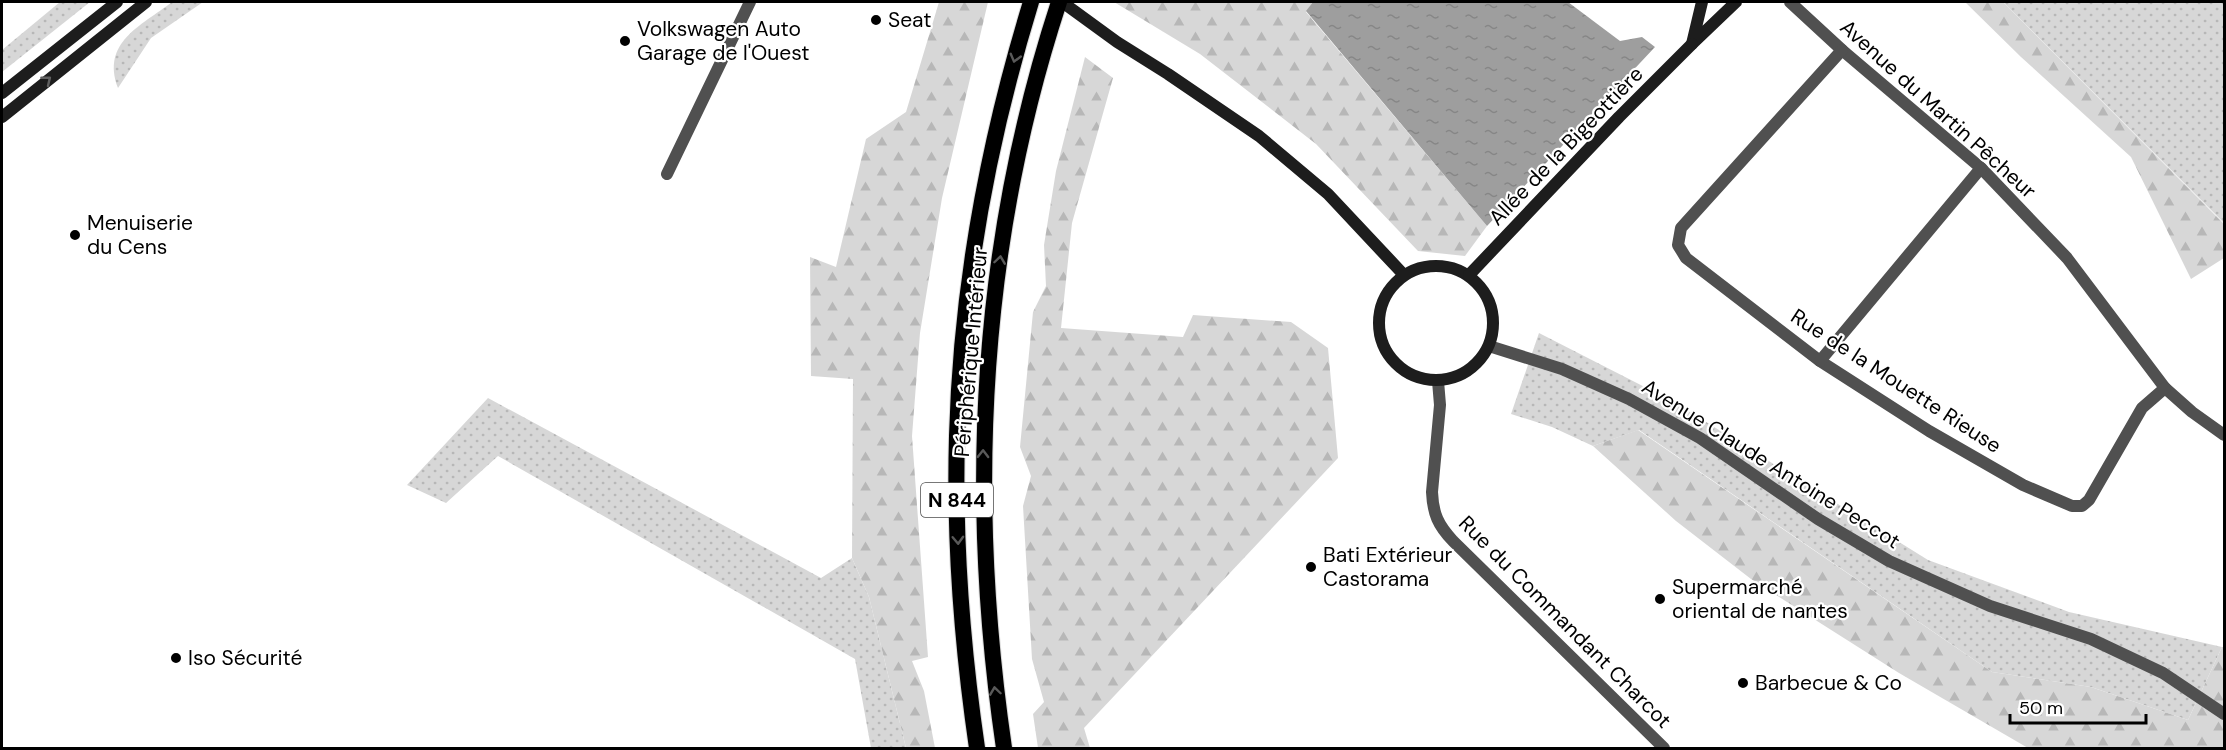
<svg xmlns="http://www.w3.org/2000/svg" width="2226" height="750" font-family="'DM Sans',sans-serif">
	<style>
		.grass { fill: url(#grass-dots) }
		.forest { fill: url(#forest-firs) }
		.water { fill: url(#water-ripples) }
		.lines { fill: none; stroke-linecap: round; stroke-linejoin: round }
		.trunk-casing { stroke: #dbdbdb; stroke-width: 18 }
		.minor { stroke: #505050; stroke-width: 12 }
		.tertiary { stroke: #505050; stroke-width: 12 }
		.secondary { stroke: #1d1d1d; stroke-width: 12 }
		.trunk { stroke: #000; stroke-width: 16 }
		.oneway { stroke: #595959 }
		.oneway2 { stroke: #616161 }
		.poi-dot { fill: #000; stroke: #fff; stroke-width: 2 }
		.labels { text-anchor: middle; stroke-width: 4.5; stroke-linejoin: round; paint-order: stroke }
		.shield { fill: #fff; stroke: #4c4c4c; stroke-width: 1.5 }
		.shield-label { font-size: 20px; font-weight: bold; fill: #000 }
		.poi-label { font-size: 21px; fill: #000; stroke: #fff; text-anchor: start }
		.street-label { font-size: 21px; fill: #000; stroke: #fff }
	</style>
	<defs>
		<pattern id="grass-dots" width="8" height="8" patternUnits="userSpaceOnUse" patternTransform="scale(1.5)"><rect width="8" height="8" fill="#d7d7d7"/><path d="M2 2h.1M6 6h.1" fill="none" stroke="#b7b7b7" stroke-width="1.8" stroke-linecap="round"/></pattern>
		<pattern id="forest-firs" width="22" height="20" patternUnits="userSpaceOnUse" patternTransform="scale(1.5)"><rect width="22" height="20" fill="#d7d7d7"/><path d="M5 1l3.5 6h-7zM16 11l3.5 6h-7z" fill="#b7b7b7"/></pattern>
		<pattern id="water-ripples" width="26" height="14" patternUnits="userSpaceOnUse" patternTransform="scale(1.5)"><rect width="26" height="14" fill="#9e9e9e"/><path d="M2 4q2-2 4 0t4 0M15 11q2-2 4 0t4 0" fill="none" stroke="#868686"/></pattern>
	</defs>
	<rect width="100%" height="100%" fill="#fff"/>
	<g class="grass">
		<path d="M60,2H90L2,72V50Z"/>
		<path d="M172,2H203L151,38L118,88C101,42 141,26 172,2Z"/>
		<path d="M2003,2H2224V224V223Z"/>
		<path d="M1539,333L1674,402L1928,560L2069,612L2222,647L2188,720L2091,687L1992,672L1639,430L1593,446L1552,427L1511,414Z"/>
		<path d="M488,398L821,578L852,558L869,597L906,748H871L855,659L498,456L446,503L407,485Z"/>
	</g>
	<g class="forest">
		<path d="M939,2H988L942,198L920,333L912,436L928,657L912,661L924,691L935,748H906L869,597L852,558L853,379L811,376L810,257L836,267L866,139L906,112Z"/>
		<path d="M1114,2H1313L1306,12L1487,226L1465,256L1418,251L1316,144L1200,54Z"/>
		<path d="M1965,2H2003L2224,224V258L2191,279L2131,157L2021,57Z"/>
		<path d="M1085,57L1113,78L1072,223L1061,328L1183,337L1193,315L1291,322L1328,348L1338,458L1084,728L1090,748H1038L1033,714L1044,702L1032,659L1023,506L1031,476L1020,447L1033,312L1046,286L1044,245L1056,171Z"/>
		<path d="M1638,430L1992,672L2091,687L2188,720L2222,647H2224V748H2028L1899,673L1751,579L1676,521L1593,446Z"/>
	</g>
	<path class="water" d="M1313,2H1568L1620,41L1642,37L1655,47L1487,226L1306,11Z"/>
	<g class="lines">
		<defs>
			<g id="trunk">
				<path d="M977,748C962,645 954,540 957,436C961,289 988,142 1031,2"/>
				<path d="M1004,748C967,495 979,246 1059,2"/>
			</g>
		</defs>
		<use href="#trunk" class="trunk-casing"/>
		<g class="minor">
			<path d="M1790,2L1842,50L1981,168L2067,258L2165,388L2192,412L2224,435"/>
			<path d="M1842,50L1681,228L1678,245L1686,258L1820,361L1929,431L2023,485L2072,506H2082L2089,500L2142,408L2165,388"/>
			<path d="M667,174L750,2"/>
			<path d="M1820,361L1981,168"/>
			<path d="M1438,381L1440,405L1432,492C1433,514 1438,525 1453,541L1664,748"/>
		</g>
		<path class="tertiary" d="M1489,346L1562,369L1629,399L1700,438L1818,519L1889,561L1990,606L2091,639L2163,673L2224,714"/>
		<g class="secondary">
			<path d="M1062,2L1117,42L1168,74L1259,136L1328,194L1404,275"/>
			<path d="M1702,2L1692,44L1736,2"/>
			<path d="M2,93L117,2"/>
			<path d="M2,117L146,2"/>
			<circle cx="1436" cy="323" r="57"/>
			<path d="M1469,275L1619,117L1692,44"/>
		</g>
		<use href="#trunk" class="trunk"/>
	</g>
	<defs><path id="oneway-chevron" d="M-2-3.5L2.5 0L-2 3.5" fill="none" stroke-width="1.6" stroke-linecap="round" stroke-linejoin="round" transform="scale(1.5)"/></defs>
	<g class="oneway">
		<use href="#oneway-chevron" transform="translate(1015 58) rotate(105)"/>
		<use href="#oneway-chevron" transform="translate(1000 260) rotate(-82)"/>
		<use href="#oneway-chevron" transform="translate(983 454) rotate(-89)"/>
		<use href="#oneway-chevron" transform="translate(958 540) rotate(88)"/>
		<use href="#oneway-chevron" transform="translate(995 691) rotate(-98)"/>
	</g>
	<use class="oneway2" href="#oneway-chevron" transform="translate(47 80) rotate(-39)"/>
	<g class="poi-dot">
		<circle cx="876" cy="20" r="6"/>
		<circle cx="625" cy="41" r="6"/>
		<circle cx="75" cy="235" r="6"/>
		<circle cx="1311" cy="567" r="6"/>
		<circle cx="1660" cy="599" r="6"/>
		<circle cx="176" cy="658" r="6"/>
		<circle cx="1743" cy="683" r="6"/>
	</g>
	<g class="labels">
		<rect class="shield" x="921" y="483" width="72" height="34" rx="4.5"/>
		<g class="shield-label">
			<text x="957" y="507">N 844</text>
		</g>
		<g class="poi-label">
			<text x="888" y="27">Seat</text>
			<text x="637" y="36">Volkswagen Auto<tspan x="637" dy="24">Garage de l'Ouest</tspan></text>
			<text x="87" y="230">Menuiserie<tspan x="87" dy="24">du Cens</tspan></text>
			<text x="1323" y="562">Bati Extérieur<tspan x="1323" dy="24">Castorama</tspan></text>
			<text x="1672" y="594">Supermarché<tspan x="1672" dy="24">oriental de nantes</tspan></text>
			<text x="188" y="665">Iso Sécurité</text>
			<text x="1755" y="690">Barbecue &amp; Co</text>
		</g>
		<g class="street-label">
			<text transform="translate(1938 109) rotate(42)" y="7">Avenue du Martin Pêcheur</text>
			<text transform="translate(1566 146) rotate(-46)" y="7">Allée de la Bigeottière</text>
			<text transform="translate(971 352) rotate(-85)" y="7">Périphérique Intérieur</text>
			<text transform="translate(1896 381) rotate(33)" y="7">Rue de la Mouette Rieuse</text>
			<text transform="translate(1771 464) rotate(32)" y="7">Avenue Claude Antoine Peccot</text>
			<text transform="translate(1565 622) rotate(45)" y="7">Rue du Commandant Charcot</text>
		</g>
	</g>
	<rect width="2226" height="750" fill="none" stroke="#000000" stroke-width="6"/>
	<path d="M2010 714v9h136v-9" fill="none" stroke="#000000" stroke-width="3"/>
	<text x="2019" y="714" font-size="18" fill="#000000" stroke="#ffffff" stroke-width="4.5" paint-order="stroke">50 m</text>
</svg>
